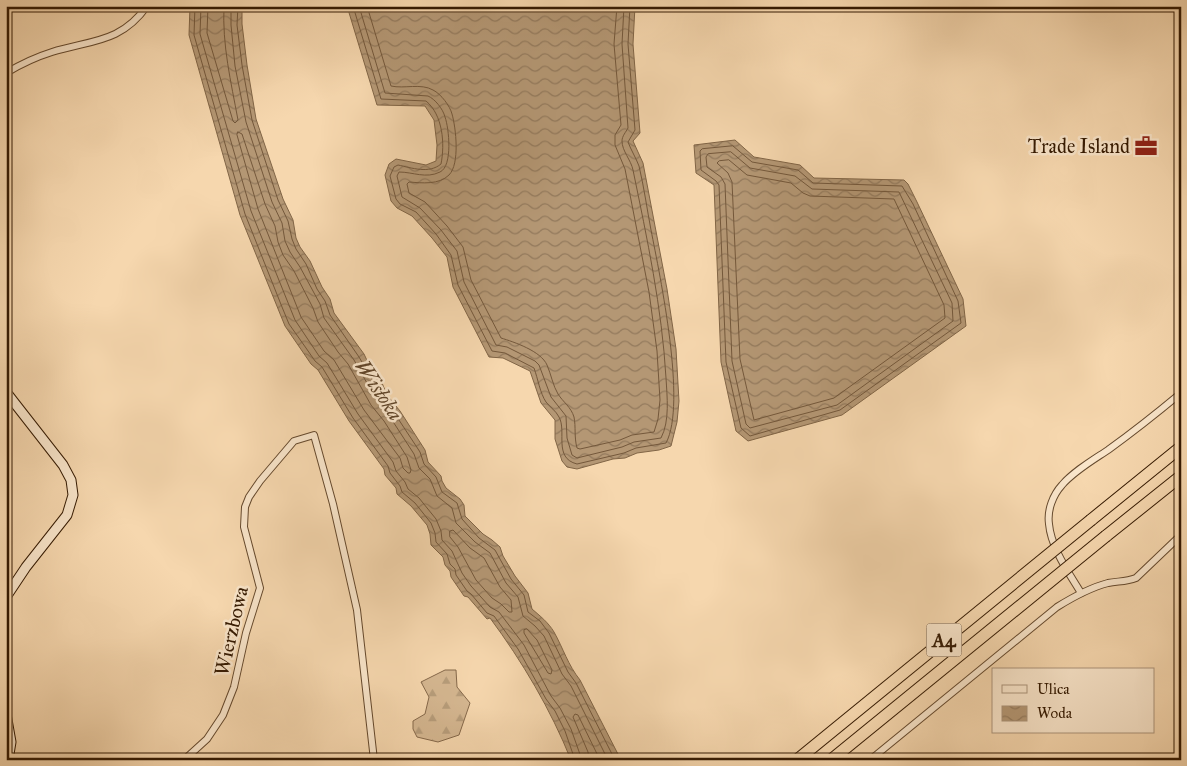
<svg xmlns="http://www.w3.org/2000/svg" width="1187" height="766" font-family="'IM FELL Great Primer',serif">
	<style>
		.forest { fill: url(#forest-firs); stroke: #85684a }
		.water { fill: url(#water-waves); stroke: #816546 }
		.lines { fill: none; stroke-linecap: round; stroke-linejoin: round }
		.shore { stroke: #74583b; stroke-width: 1 }
		.street-casing { stroke: #65492d; stroke-width: 8 }
		.secondary-casing { stroke: #351a02; stroke-width: 11 }
		.highway-casing { stroke: #351a02; stroke-width: 13 }
		.street { stroke: #f9e5ca; stroke-width: 6 }
		.secondary { stroke: #f9e5ca; stroke-width: 9 }
		.highway { stroke: #f6d7ae; stroke-width: 11 }
		.highway-bridge-casing { stroke: #351a02; stroke-width: 13; stroke-linecap: butt }
		.highway-bridge { stroke: #f6d7ae; stroke-width: 11 }
		.labels { text-anchor: middle; stroke-width: 5; stroke-linejoin: round; paint-order: stroke }
		.shield { fill: #f9e5ca; stroke: #70573e; stroke-width: 1 }
		.shield-label { font-size: 19px; font-weight: bold; fill: #351a02 }
		.poi-label { font-size: 20px; fill: #351a02; stroke: #f9e5ca; text-anchor: end }
		.street-label { font-size: 20px; fill: #351a02; stroke: #f9e5ca }
		.water-label { font-size: 21px; font-style: italic; fill: #61462a; stroke: #f9e5ca }
	</style>
	<defs>
		<pattern id="forest-firs" width="22" height="20" patternUnits="userSpaceOnUse" patternTransform="scale(1.25)"><rect width="22" height="20" fill="#d5b791"/><path d="M5 1l3.5 6h-7zM16 11l3.5 6h-7z" fill="#b79d7b"/></pattern>
		<pattern id="water-waves" width="16" height="10" patternUnits="userSpaceOnUse" patternTransform="scale(1.25)"><rect width="16" height="10" fill="#b49774"/><path d="M0 5q4-4 8 0t8 0" fill="none" stroke="#937a5d"/></pattern>
	</defs>
	<rect width="100%" height="100%" fill="#f6d7ae"/>
	<filter id="stains"><feTurbulence type="fractalNoise" baseFrequency=".004" numOctaves="4"/><feColorMatrix values="0 0 0 0 .2 0 0 0 0 .09 0 0 0 0 .02 0 0 0 .5 -.17"/></filter>
	<radialGradient id="worn" r=".72"><stop offset=".6" stop-color="#630" stop-opacity="0"/><stop offset="1" stop-color="#630" stop-opacity=".3"/></radialGradient>
	<path class="forest" d="M445,670H456L457,687L470,703L459,735L438,742L417,737L413,729V721L425,714L429,697L421,682Z"/>
	<g class="water">
		<path d="M190,6H242V24L247,65L256,119L283,199L293,220L296,238L300,247L310,261L322,287L330,299L334,313L364,354L372,371L382,383L387,395L400,411L425,450L428,462L441,476L442,481L446,488L460,499L464,505L465,516L483,534L492,540L500,547L503,556L515,576L528,593L532,609C540,616 548,622 554,632C563,648 568,665 580,680L621,760H571C551,710 522,661 490,618L487,619L468,597L464,596L451,577L450,571L445,565L443,557L431,545L430,534L427,525L411,506L397,494L396,488L385,475L384,469L349,421L318,370L311,364L285,326L240,215L189,35Z"/>
		<path d="M347,6H635L633,44L640,133L633,141L643,163L667,289L676,349L679,401L677,422L671,446L659,450L637,453L625,458L613,459L577,469L567,467L562,461L555,439V420L541,403L530,371L503,358L489,357L453,287L447,257L432,238L412,216L397,208L391,201L385,175L389,164L396,159L426,165L436,161L437,145L434,120L425,106L377,105Z"/>
		<path d="M735,140L754,157L800,165L814,178L904,180L908,184L917,202L963,299L966,326L842,415L748,441L736,431L721,362L714,185L696,173L694,145Z"/>
	</g>
	<g class="lines">
		<g class="shore">
			<path d="M195,6L194,35L245,214L282,307L289,324L306,348L315,361L322,367L353,418L388,466L390,473L400,486L402,492L415,503L431,523L435,533L436,542L447,554L450,564L455,569L456,575L467,591L471,594L487,613L494,616L518,649L546,699L555,711L565,731L575,760"/>
			<path d="M201,6L200,34L251,211L295,320L319,356L327,363L358,414L393,462L396,471L405,482L408,489L419,498L436,519L441,531L442,540L452,551L462,573L471,586L490,607L499,612L524,645L551,696L560,708L571,729L582,760"/>
			<path d="M208,6L207,33L233,121L235,123L238,120C231,82 222,45 224,6"/>
			<path d="M231,6V25L235,66L246,122L272,202L282,223L285,241L290,252L300,267L320,304L324,318L354,360L377,401L390,417L414,454L419,468L430,479L437,496L452,508L456,523L475,542L490,553L506,583L518,597L523,616L535,626L544,636L562,674L571,686L608,760"/>
			<path d="M238,6L237,25L242,65L252,120L278,200L288,221L292,239L296,249L306,264L317,289L325,301L330,315L359,357L383,398L395,414L420,452L424,464L436,477L442,492L457,503L462,519L479,538L495,550L511,579L524,595L528,612L540,621L549,633L568,672L576,683L615,760"/>
			<path d="M353,6L381,99L426,101C443,115 445,144 441,164C429,174 412,168 398,165L394,167L390,176L396,199L400,204L416,212L436,234L451,255L458,285L492,351L505,353L534,368C538,379 540,393 546,402C550,407 556,411 559,417C567,431 553,458 577,464L624,453L636,448L666,443C687,404 660,276 651,230C647,209 644,187 639,166C636,158 631,150 628,142L635,130L628,44L630,6"/>
			<path d="M359,6L385,93L428,96C435,99 443,109 445,117C449,128 453,166 440,172C426,179 413,172 399,172L397,176L402,197L420,208L441,230L457,251L464,282L496,345L507,347L535,361L539,365L551,397L566,416L567,438L572,455L577,458L622,447L634,442L661,438C670,421 667,396 666,378C662,308 647,238 633,170C631,160 622,151 622,141C622,136 626,132 628,128L622,44L624,6"/>
			<path d="M367,6L391,86C404,89 421,83 433,90C441,94 450,106 452,114C456,128 460,164 449,175C439,185 422,183 409,182L407,184L409,193L425,202L447,226L463,247L471,280L501,338C514,342 541,351 547,365C551,374 553,386 558,394C563,402 571,407 574,417C576,427 574,437 577,448L580,449L620,440L632,435L654,432L658,419L660,400L657,351L649,292L625,169L615,145V135L621,125L614,44L617,6"/>
			<path d="M238,132L242,134L265,204L275,226L278,242L283,255L294,271L313,308L318,322L338,352L348,364L371,405L384,421L407,457L411,470L410,473H408L403,468L400,458L364,410L334,360L324,351L301,317L258,209L237,135Z"/>
			<path d="M733,146L752,162L798,170L813,183L902,186L913,204L958,301L961,323L840,410L750,436L741,428L726,362L719,185L716,181L701,170L700,151L702,149Z"/>
			<path d="M731,152L750,168L795,176L812,189L899,192L952,303L953,321L837,405L750,428L746,424L732,361L725,184L721,177L707,167L706,157L708,154Z"/>
			<path d="M729,160L747,175L791,183L803,193L810,196L894,199L944,305L945,318L834,398L754,420L740,359L732,182L728,173L717,163L719,161Z"/>
			<path d="M450,531L453,530L470,548L484,558L500,587L511,600L512,612H509L501,604L492,598L476,580L458,547L450,537Z"/>
			<path d="M527,629L537,640L552,670L551,674L548,673L524,633V630Z"/>
			<path d="M589,760L588,752L573,717L575,714L578,715L600,760"/>
		</g>
		<defs>
			<g id="street">
				<path d="M6,73C21,64 36,57 52,52C91,40 121,43 147,6"/>
				<path d="M1081,593C1069,573 1051,548 1049,524C1047,510 1053,495 1062,485C1074,471 1093,460 1108,450C1133,432 1157,413 1181,393"/>
				<path d="M184,760L207,739L223,715L234,687L246,633L260,588L244,527L245,507L249,497L260,481L294,441L314,435L333,504L357,610L374,760"/>
				<path d="M870,760L1057,607C1073,597 1089,588 1108,583C1118,581 1126,582 1136,578L1181,535"/>
			</g>
			<g id="secondary">
				<path d="M6,392L63,465L71,480L73,495L67,515L26,567L6,597"/>
				<path d="M6,714L11,742L8,760"/>
			</g>
			<g id="highway">
				<path d="M1091,520L1181,447"/>
				<path d="M1106,536L1181,476"/>
			</g>
		</defs>
		<use href="#street" class="street-casing"/>
		<use href="#secondary" class="secondary-casing"/>
		<use href="#highway" class="highway-casing"/>
		<use href="#street" class="street"/>
		<use href="#secondary" class="secondary"/>
		<use href="#highway" class="highway"/>
		<defs>
			<g id="highway-bridge">
				<path d="M797,760L1091,520"/>
				<path d="M831,760L1106,536"/>
			</g>
		</defs>
		<use href="#highway-bridge" class="highway-bridge-casing"/>
		<use href="#highway-bridge" class="highway-bridge"/>
	</g>
	<defs>
		<symbol id="office-bare" viewBox="-9 -9 18 18"><path d="M-6-3h4V-5.5h4V-3h4V5H-6ZM-1-4.5V-3h2v-1.5ZM-6 0V1H6V0Z" fill="#8f2418" stroke="#f9e5ca" stroke-width="2.5" paint-order="stroke"/></symbol>
	</defs>
	<g fill-rule="evenodd">
		<use href="#office-bare" x="1130" y="130" width="32" height="32"/>
	</g>
	<g class="labels">
		<rect class="shield" x="926.5" y="623.5" width="35" height="33" rx="4"/>
		<g class="shield-label">
			<text x="944" y="647">A4</text>
		</g>
		<g class="poi-label">
			<text x="1130" y="153">Trade Island</text>
		</g>
		<g class="street-label">
			<text transform="translate(231 631) rotate(-77)" y="7">Wierzbowa</text>
		</g>
		<g class="water-label">
			<text transform="translate(379 390) rotate(56)" y="7">Wisłoka</text>
		</g>
	</g>
	<rect width="1187" height="766" fill="none" stroke="#f6d7ae" stroke-width="25"/>
	<rect x="8" y="8" width="1172" height="751" fill="none" stroke="#351a02" stroke-width="2.5"/>
	<rect x="12" y="12" width="1162" height="741" fill="none" stroke="#351a02"/>
	<rect x="992" y="668" width="162" height="65" fill="#f9e5ca" stroke="#ab947a"/>
	<rect x="1002" y="685" width="25" height="8" fill="#f9e5ca" stroke="#ab947a"/>
	<text x="1037" y="694" font-size="15" fill="#351a02">Ulica</text>
	<rect x="1002" y="706" width="25" height="15" fill="url(#water-waves)" stroke="#ab947a"/>
	<text x="1037" y="718" font-size="15" fill="#351a02">Woda</text>
	<rect width="100%" height="100%" filter="url(#stains)"/>
	<rect width="100%" height="100%" fill="url(#worn)"/>
</svg>
